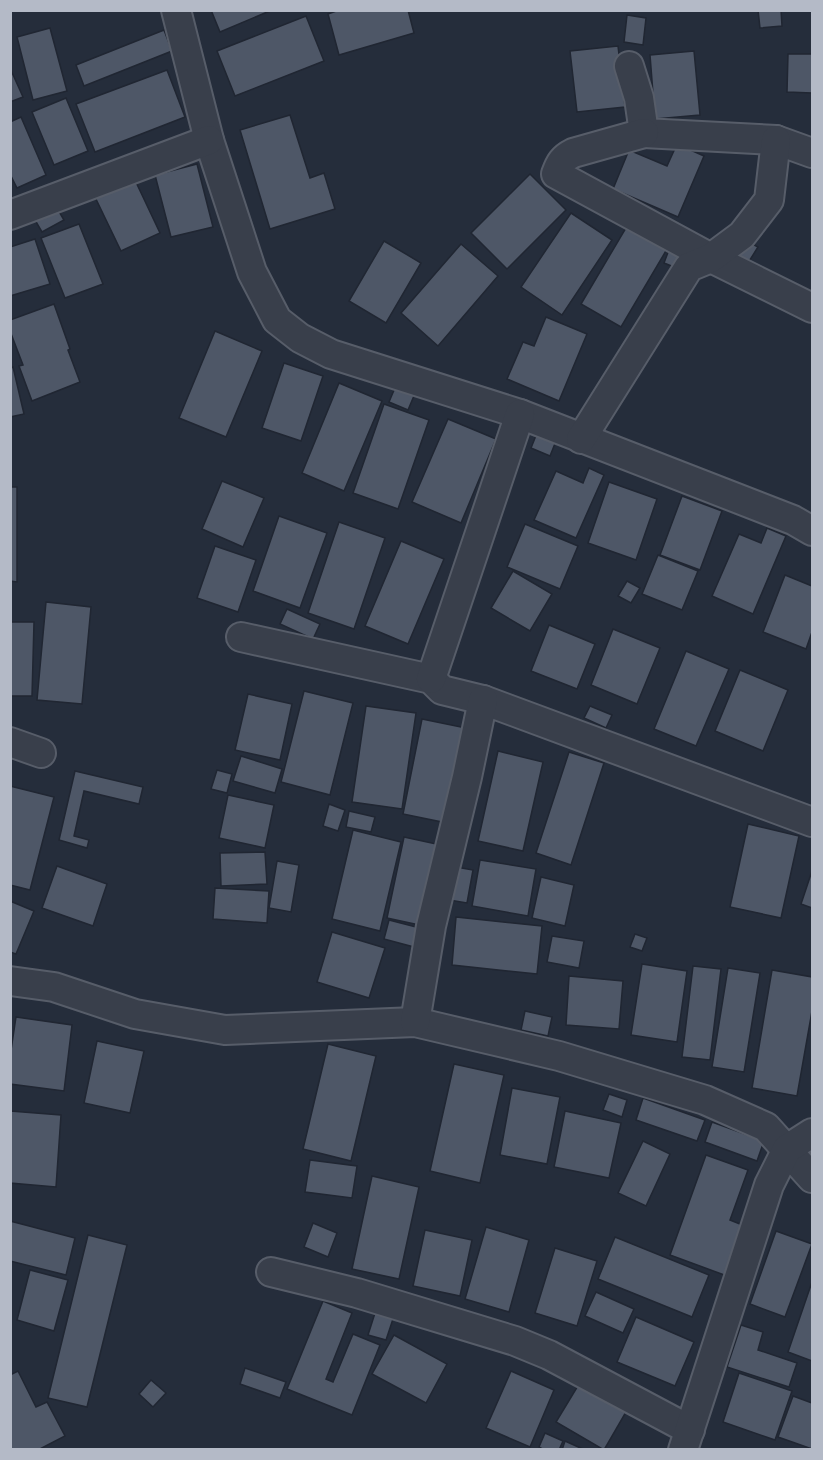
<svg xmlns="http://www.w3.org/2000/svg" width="823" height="1460" font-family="'Fira Sans',sans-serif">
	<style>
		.building { fill: #4e5767; stroke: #202632; stroke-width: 1.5 }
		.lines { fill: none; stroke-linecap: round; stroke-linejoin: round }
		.minor-casing { stroke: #575d69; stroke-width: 32 }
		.minor { stroke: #393f4b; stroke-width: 28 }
	</style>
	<rect width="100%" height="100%" fill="#252d3b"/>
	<g class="building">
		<path d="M211,10H272L220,32Z"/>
		<path d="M339,10H408L414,33L339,55L328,14Z"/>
		<path d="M758,10H781L782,26L760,28Z"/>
		<path d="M627,15L646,18L643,45L624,42Z"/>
		<path d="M306,16L324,61L235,96L217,51Z"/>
		<path d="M50,28L67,91L33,100L17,37Z"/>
		<path d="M164,30L172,51L84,86L76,65Z"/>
		<path d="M618,46L625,107L577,112L570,51Z"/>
		<path d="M694,51L700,115L655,119L650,55Z"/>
		<path d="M788,54H812V93L787,92Z"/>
		<path d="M10,68L23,97L10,102Z"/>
		<path d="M167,70L185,117L95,152L76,104Z"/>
		<path d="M66,98L88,151L54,165L32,112Z"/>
		<path d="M290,115L310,178L324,173L335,209L270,229L240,130Z"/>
		<path d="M21,117L46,175L17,188L10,174V122Z"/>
		<path d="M677,144L704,156L678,217L613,189L629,150L667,166Z"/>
		<path d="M197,164L213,227L171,237L155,175Z"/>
		<path d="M530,174L566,210L507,269L471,233Z"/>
		<path d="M134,178L160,233L121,251L95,197Z"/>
		<path d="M54,203L64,220L42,232L32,215Z"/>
		<path d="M571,213L612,240L562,315L521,287Z"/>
		<path d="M630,221L670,244L621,327L581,304Z"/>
		<path d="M79,224L103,284L65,298L41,238Z"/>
		<path d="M35,239L50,284L10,296V247Z"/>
		<path d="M743,239L758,247L748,263L734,254Z"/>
		<path d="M384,241L421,263L386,323L349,301Z"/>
		<path d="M461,244L498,276L438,346L401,313Z"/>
		<path d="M670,247L686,253L679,269L664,263Z"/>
		<path d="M54,304L70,349L68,350L80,382L32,401L19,366L23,365L10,331V320Z"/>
		<path d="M546,317L587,334L559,401L507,379L523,342L534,346Z"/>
		<path d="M215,331L262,351L226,437L179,418Z"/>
		<path d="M284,363L323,376L301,441L262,428Z"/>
		<path d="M13,367L24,414L10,417V368Z"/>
		<path d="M339,383L382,401L344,491L302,473Z"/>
		<path d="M397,383L416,391L408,410L389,402Z"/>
		<path d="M384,404L429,420L398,509L353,493Z"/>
		<path d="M448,419L496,439L461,523L412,502Z"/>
		<path d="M541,423L560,431L550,456L531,448Z"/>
		<path d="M589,468L604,475L576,538L534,520L556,471L583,483Z"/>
		<path d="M222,481L264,498L243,547L202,529Z"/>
		<path d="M609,482L657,499L636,560L588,543Z"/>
		<path d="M10,487H17V582L10,581Z"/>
		<path d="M682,496L722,511L700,570L660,555Z"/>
		<path d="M279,516L327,533L300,608L253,591Z"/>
		<path d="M339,522L385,538L354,629L308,613Z"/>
		<path d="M525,524L578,546L560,589L507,567Z"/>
		<path d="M767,528L786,536L753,614L712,596L739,534L761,543Z"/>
		<path d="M401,541L444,559L408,644L365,626Z"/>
		<path d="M215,546L256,560L238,612L197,598Z"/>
		<path d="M658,555L698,571L682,610L642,594Z"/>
		<path d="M513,571L552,594L530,631L491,608Z"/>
		<path d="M785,575L812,586V632L806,649L763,632Z"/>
		<path d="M627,581L640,588L631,603L618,596Z"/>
		<path d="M46,602L91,607L82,704L37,700Z"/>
		<path d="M287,609L320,624L313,639L280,624Z"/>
		<path d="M10,622H34L32,696H10Z"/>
		<path d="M549,625L595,644L577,689L531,671Z"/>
		<path d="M613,629L660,648L637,704L591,685Z"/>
		<path d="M686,651L729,669L696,746L654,729Z"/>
		<path d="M740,670L788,690L763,751L715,731Z"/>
		<path d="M304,691L353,703L330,795L281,782Z"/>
		<path d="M248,694L292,704L280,760L235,750Z"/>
		<path d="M366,706L416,713L402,809L352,802Z"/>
		<path d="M590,706L612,715L606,728L584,718Z"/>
		<path d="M422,719L466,728L447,823L403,814Z"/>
		<path d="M498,751L543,762L523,851L478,841Z"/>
		<path d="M569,752L604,763L571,865L536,853Z"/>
		<path d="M241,756L282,769L275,793L233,781Z"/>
		<path d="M217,770L232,774L227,793L211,789Z"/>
		<path d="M75,771L143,787L139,804L84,791L74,836L89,840L87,848L59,840Z"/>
		<path d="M10,786L54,797L30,890L10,885Z"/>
		<path d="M228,795L274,805L265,848L219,838Z"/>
		<path d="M329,804L345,810L338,831L323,826Z"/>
		<path d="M349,811L375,817L371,832L346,827Z"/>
		<path d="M748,824L799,836L781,918L730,907Z"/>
		<path d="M353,830L401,842L380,931L332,919Z"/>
		<path d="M404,837L441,845L424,926L387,918Z"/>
		<path d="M265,852L267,884L221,886L220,853Z"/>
		<path d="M480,860L536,869L528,916L472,906Z"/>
		<path d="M277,861L299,865L291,912L269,908Z"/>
		<path d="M57,866L107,884L93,926L42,908Z"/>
		<path d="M456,867L473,870L467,903L449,900Z"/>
		<path d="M812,871V908L801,904Z"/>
		<path d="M541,877L574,885L565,926L532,918Z"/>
		<path d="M215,888L269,891L267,923L213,919Z"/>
		<path d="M10,901L34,911L16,954L10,952Z"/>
		<path d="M456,917L542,926L537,974L452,965Z"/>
		<path d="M389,920L420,928L414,947L384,939Z"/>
		<path d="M332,932L385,948L369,998L317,982Z"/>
		<path d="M635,934L647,938L642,951L630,947Z"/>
		<path d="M552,936L584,941L579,968L547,962Z"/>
		<path d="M642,964L687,971L677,1042L631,1035Z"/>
		<path d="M693,966L721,969L710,1060L682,1057Z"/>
		<path d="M728,968L760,973L744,1072L712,1067Z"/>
		<path d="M772,970L812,977V1011L797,1096L752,1088Z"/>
		<path d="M569,976L623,981L619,1029L566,1025Z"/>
		<path d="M525,1011L552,1017L548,1036L521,1030Z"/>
		<path d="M16,1017L72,1025L64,1091L10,1084V1057Z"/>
		<path d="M97,1041L144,1051L130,1113L84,1103Z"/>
		<path d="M328,1044L376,1056L351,1161L303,1149Z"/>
		<path d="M454,1064L504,1075L480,1183L430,1171Z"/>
		<path d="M512,1088L560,1097L547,1164L500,1155Z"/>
		<path d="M609,1094L627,1100L622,1117L603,1110Z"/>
		<path d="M643,1098L705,1120L697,1141L636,1120Z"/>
		<path d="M10,1111L61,1115L56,1187L10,1183Z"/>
		<path d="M565,1111L621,1123L609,1178L554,1167Z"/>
		<path d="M712,1122L764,1141L757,1161L705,1142Z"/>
		<path d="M643,1141L670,1154L646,1206L618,1193Z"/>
		<path d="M706,1155L748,1170L730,1220L745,1226L727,1276L670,1255Z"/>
		<path d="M310,1160L357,1166L352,1198L305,1192Z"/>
		<path d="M372,1176L419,1187L399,1279L352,1269Z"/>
		<path d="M10,1221L75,1238L66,1275L10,1261Z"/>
		<path d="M313,1223L337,1233L328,1257L304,1247Z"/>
		<path d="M486,1227L529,1240L509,1312L465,1299Z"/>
		<path d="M425,1230L472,1240L460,1296L413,1286Z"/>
		<path d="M776,1231L812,1244L785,1317L750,1304Z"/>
		<path d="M88,1235L127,1245L87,1407L48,1398Z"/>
		<path d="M615,1237L709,1275L692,1317L598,1279Z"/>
		<path d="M555,1248L597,1261L577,1326L535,1313Z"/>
		<path d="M30,1270L68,1280L54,1331L17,1320Z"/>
		<path d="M812,1282V1361L788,1352Z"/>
		<path d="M596,1292L634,1309L623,1333L585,1316Z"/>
		<path d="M323,1301L352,1313L326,1379L333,1382L353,1334L380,1345L352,1415L287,1389Z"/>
		<path d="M375,1313L393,1319L386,1340L368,1335Z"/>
		<path d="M636,1317L694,1342L675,1386L617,1362Z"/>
		<path d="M741,1325L763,1332L758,1350L797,1363L789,1387L727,1367Z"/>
		<path d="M394,1335L447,1364L426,1403L372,1374Z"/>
		<path d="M245,1368L286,1382L280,1398L240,1384Z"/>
		<path d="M18,1371L36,1407L47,1402L65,1436L38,1450H10V1375Z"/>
		<path d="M511,1371L554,1390L530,1447L486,1428Z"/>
		<path d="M739,1373L792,1391L775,1440L723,1422Z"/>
		<path d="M151,1380L166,1393L153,1407L139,1394Z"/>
		<path d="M579,1384L626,1412L604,1450L556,1422Z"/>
		<path d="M793,1396L812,1403V1449L778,1437Z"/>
		<path d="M545,1433L563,1441L559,1450H544L539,1447Z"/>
		<path d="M565,1441L585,1450H562Z"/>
	</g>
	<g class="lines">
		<defs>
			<g id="minor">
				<path d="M176,10L209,140L252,272L277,320L300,338L331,354L520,414L793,520L812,531"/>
				<path d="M629,66L639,98L644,133L776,140L812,153"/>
				<path d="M644,133L573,153C563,158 560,163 556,174L711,258L812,308"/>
				<path d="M10,215L209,140"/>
				<path d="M581,439L689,267L711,258L742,235L769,200L776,140"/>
				<path d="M241,637L431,679L442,690L483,700L812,822"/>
				<path d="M431,679L520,414"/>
				<path d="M10,742L41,753"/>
				<path d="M10,981L54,987L135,1014L225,1030L415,1022L559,1056L705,1100L766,1127L812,1178"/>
				<path d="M415,1022L431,926L467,777L483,700"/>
				<path d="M271,1272L357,1293L515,1341L549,1355L690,1430"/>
				<path d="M683,1450L769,1185L787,1149L812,1133"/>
			</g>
		</defs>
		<use href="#minor" class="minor-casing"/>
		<use href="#minor" class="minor"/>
	</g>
	<rect width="823" height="1460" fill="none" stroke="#b4bac7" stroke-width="24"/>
</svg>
